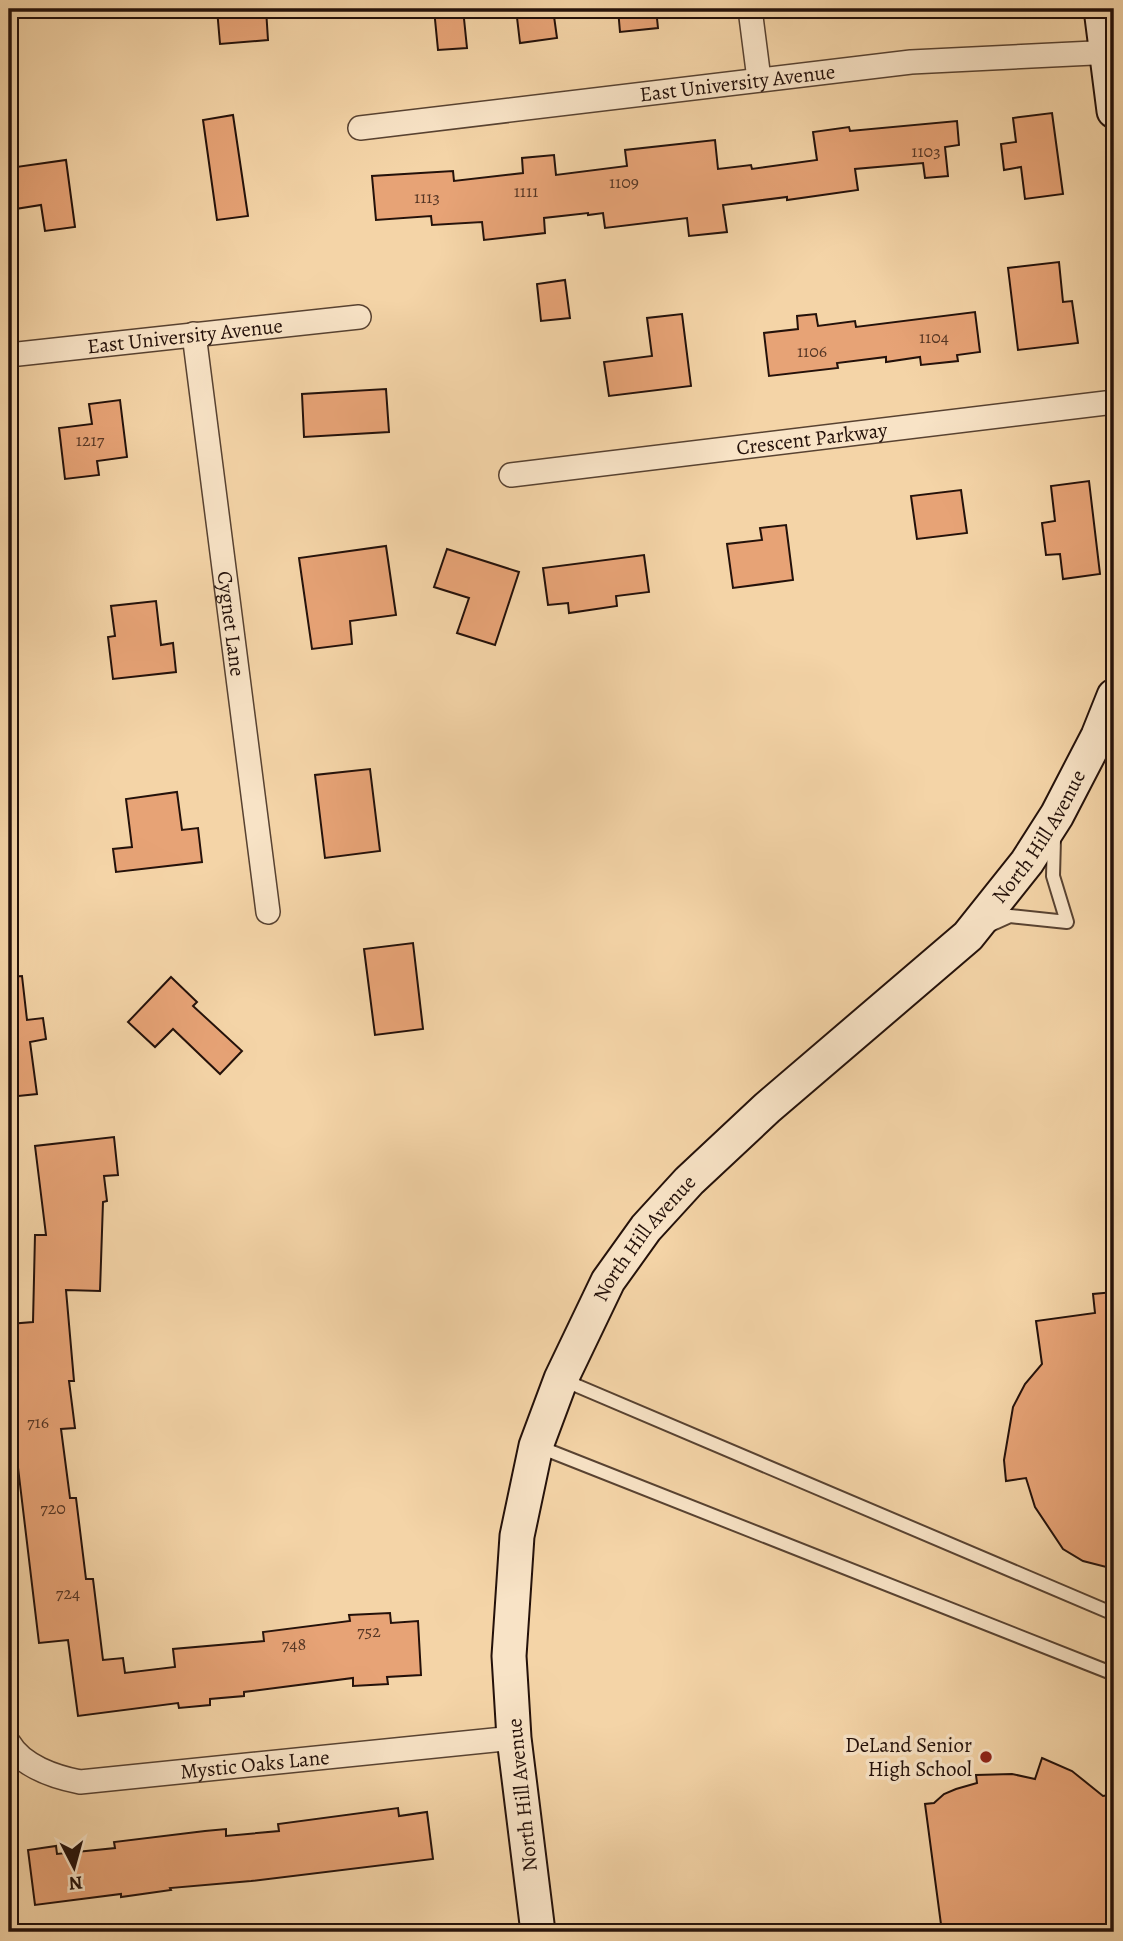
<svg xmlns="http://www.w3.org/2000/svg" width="1123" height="1941" font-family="Alegreya,serif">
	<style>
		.building { fill: #e7a376; stroke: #24110a; stroke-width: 2 }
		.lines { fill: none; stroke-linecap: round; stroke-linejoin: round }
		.lane-casing { stroke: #584231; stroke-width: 16 }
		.street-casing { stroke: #584231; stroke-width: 26 }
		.secondary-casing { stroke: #24110a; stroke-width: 37 }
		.lane { stroke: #f8e3c6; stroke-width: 12 }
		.street { stroke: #f8e3c6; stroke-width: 23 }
		.secondary { stroke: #f8e3c6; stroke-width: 33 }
		.poi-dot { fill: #8f2418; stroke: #f8e3c6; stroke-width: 2.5 }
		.labels { text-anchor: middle; stroke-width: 7; stroke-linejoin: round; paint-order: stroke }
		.number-label { font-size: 18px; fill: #553625 }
		.street-label { font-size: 21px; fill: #24110a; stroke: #f8e3c6 }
		.poi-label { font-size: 21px; fill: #24110a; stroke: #f8e3c6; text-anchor: end }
	</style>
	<rect width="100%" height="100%" fill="#f4d4a7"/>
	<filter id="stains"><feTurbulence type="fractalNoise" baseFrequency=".00286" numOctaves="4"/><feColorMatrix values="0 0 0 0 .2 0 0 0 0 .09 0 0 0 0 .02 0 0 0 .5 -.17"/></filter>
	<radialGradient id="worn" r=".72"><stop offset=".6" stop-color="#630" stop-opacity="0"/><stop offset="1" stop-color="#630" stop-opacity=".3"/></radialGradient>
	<g class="building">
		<path d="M217,9H266L268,40L220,44Z"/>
		<path d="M434,9H463L467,48L438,50Z"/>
		<path d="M516,9H553L557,38L520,43Z"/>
		<path d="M618,9H656L658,28L620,32Z"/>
		<path d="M1052,113L1063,194L1025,199L1021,167L1004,170L1001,144L1016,142L1013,118Z"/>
		<path d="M233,115L248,216L217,220L203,120Z"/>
		<path d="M957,121L959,145L945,147L948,176L925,178L923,163L855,169L858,190L787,200V197L723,205L727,232L689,236L687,218L605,228L603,213L588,215V213L544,218L545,233L484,240L482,222L432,225L431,216L376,220L372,176L453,171L454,181L523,173L522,158L554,155L556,175L627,166L625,150L715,140L718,169L751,165L752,169L817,160L813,132L849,127L850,131Z"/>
		<path d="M66,160L75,227L45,231L41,205L9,210V168Z"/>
		<path d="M1059,262L1063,302L1072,301L1078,343L1018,350L1008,268Z"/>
		<path d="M565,280L570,318L541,321L537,284Z"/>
		<path d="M975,312L980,352L957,355L958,361L921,365L920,357L886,362V357L837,363L838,368L769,376L764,333L798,329L797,316L816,314L818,326L855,321L856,327Z"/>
		<path d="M682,314L691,386L609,396L604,362L652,356L647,318Z"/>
		<path d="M386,389L389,432L304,437L302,394Z"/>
		<path d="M120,400L127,457L97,461L99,475L65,479L59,428L92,424L89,404Z"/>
		<path d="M1089,481L1100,574L1063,579L1060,554L1046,555L1042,523L1055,521L1051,486Z"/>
		<path d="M961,490L967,533L917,539L911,496Z"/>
		<path d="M786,525L793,580L733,588L727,544L762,540L760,528Z"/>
		<path d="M386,546L396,615L350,621L352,644L312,649L299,558Z"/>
		<path d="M447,549L519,572L495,645L457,633L469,598L434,587Z"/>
		<path d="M644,555L649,592L616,596L617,606L569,613L568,603L548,605L543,568Z"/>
		<path d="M156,601L161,645L173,643L176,672L113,679L108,637L115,636L111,606Z"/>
		<path d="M370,769L380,851L325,858L315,775Z"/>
		<path d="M177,792L182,830L198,828L202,862L116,872L113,849L132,847L126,799Z"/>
		<path d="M413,943L423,1029L375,1035L364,949Z"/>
		<path d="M22,976L27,1020L43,1018L46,1039L30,1042L37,1094L9,1097V977Z"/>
		<path d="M171,977L197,1002L193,1006L242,1051L220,1074L173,1029L155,1047L128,1022Z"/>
		<path d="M114,1137L118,1175L104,1176L107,1201L103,1202L100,1291L66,1290L74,1381H69L75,1428L61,1429L70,1498H76L86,1579H93L103,1660L123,1658L125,1673L175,1667L173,1649L264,1641L263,1632L350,1621L349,1615L390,1613L391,1623L418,1621L421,1675L387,1677L388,1684L353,1686V1678L244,1692V1696L210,1699V1705L179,1708L178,1703L78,1716L68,1640L39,1643L11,1409L9,1324L33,1322L35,1235H46L35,1146Z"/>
		<path d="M1114,1292V1569L1083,1561L1063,1549L1035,1507L1026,1478L1006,1481L1004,1460L1013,1407L1025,1384L1042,1364L1036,1321L1095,1313L1093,1294Z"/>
		<path d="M1042,1758L1072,1771L1103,1796L1114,1794V1932H942L925,1804L934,1803L944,1794L956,1789L977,1783L976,1775L1012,1774L1035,1779Z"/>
		<path d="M398,1808L399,1816L427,1812L433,1859L251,1881L170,1888L171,1890L121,1897V1894L35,1905L28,1850L56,1846L57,1854L115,1848L114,1842L205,1831L226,1829V1836L279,1831L278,1824Z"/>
	</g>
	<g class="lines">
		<defs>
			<g id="lane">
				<path d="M990,925L1010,916L1067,922L1053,876L1054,839"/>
				<path d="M561,1379L1114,1614"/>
				<path d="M537,1446L1114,1674"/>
			</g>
			<g id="street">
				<path d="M750,9L759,79"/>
				<path id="s1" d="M360,128L911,62L1114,52"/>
				<path id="s2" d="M194,334L268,912"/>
				<path id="s3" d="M9,355L359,317"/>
				<path id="s4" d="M511,475L1114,402"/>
				<path id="s5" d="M9,1743C22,1766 55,1777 80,1782L514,1738"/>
			</g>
			<g id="secondary">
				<path d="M1101,9L1114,111"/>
				<path id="s6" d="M538,1932L514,1738L509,1656L517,1536L536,1446L561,1379L608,1281L646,1228L689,1181L767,1108L968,936L1027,862L1057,815L1098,736L1114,696"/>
			</g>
		</defs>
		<use href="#lane" class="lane-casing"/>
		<use href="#street" class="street-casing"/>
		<use href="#secondary" class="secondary-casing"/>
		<use href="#lane" class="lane"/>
		<use href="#street" class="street"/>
		<use href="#secondary" class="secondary"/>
	</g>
	<circle class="poi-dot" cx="986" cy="1757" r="7"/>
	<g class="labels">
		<g class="number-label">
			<text x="926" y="157">1103</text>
			<text x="624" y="188">1109</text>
			<text x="526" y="197">1111</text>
			<text x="427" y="203">1113</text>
			<text x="934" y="343">1104</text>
			<text x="812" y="357">1106</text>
			<text x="90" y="446">1217</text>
			<text x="38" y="1428">716</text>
			<text x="53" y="1514">720</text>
			<text x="68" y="1599">724</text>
			<text x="369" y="1637">752</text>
			<text x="294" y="1650">748</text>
		</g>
		<g class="street-label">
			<text dy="7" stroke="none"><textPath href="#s1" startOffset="380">East University Avenue</textPath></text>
			<text dy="7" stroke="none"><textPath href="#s3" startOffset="177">East University Avenue</textPath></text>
			<text dy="7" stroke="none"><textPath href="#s4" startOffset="303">Crescent Parkway</textPath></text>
			<text dy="7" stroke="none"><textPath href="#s2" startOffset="292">Cygnet Lane</textPath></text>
			<text dy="7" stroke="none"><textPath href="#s6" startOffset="1293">North Hill Avenue</textPath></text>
			<text dy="7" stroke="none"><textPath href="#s6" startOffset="726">North Hill Avenue</textPath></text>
			<text dy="7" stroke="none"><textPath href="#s5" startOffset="259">Mystic Oaks Lane</textPath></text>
			<text transform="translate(522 1795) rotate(-96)" y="7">North Hill Avenue</text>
		</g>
		<g class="poi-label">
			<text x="972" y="1752">DeLand Senior<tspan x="972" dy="24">High School</tspan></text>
		</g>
	</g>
	<rect width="1123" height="1941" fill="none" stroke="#f4d4a7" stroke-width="35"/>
	<rect x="10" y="10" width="1102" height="1920" fill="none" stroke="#24110a" stroke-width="3.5"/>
	<rect x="18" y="18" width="1088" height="1906" fill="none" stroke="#24110a" stroke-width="2"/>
	<g transform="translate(74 1867) rotate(174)" stroke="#f8e3c6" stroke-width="5" paint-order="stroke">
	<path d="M0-5L12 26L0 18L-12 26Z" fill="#24110a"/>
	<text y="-10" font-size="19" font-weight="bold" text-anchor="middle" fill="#24110a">N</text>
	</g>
	<rect width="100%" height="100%" filter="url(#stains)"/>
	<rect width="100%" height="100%" fill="url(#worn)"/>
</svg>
